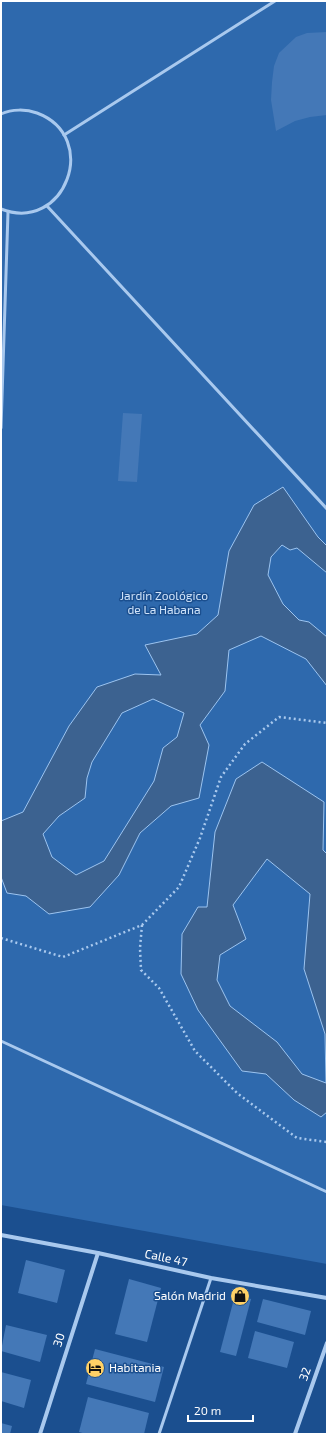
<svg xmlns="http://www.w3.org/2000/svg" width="328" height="1435" font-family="'Exo 2',sans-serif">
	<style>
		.green { fill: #2e69ad }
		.water { fill: #3c6290; stroke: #9cc4f0; fill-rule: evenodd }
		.building { fill: #4478b7 }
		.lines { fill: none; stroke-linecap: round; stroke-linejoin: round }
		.path { stroke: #a9c9ee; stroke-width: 2.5; stroke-dasharray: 2 3; stroke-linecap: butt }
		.service { stroke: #a9c9ee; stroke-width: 3 }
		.minor { stroke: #a9c9ee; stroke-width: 4 }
		.labels { text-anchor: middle; stroke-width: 3; stroke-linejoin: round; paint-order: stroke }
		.park-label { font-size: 12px; fill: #cfe3fa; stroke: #1b4f8f }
		.street-label { font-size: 12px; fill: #fff; stroke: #1b4f8f }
		.poi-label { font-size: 12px; fill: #fff; stroke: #1b4f8f; text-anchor: end }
	</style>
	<rect width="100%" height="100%" fill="#1b4f8f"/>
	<path class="green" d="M1,1H327V1264L1,1205Z"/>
	<g class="water">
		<path d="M283,487L318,537L327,546V573L297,548L290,550L282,545L271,557L268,575L283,604L299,620L309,622L327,637V686L306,659L261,636L229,650L225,691L200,725L209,745L199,798L171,806L140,833L119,875L90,907L49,914L26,896L7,893L1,877V821L23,812L69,726L97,687L135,674L161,675L145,645L197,634L218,615L229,551L254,505ZM153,699L184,713L177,737L163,748L154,781L104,861L76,875L52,857L43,834L59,816L85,798L87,778L92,762L122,713Z"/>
		<path d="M262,762L324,802L323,850L327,854V1112L321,1117L294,1100L266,1074L242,1071L198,1010L181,974L182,934L198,907H207L215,832L236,779ZM267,859L310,894L304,969L325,1034L326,1083L302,1074L277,1042L230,1006L217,980L220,955L246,939L233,905Z"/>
	</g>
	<g class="building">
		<path d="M327,32V115L310,117L295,121L276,131L271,100L272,82L274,66L279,53L296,37L307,33Z"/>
		<path d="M123,413L142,414L137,482L118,481Z"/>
		<path d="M26,1260L65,1270L57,1303L18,1293Z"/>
		<path d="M129,1279L161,1288L147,1342L115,1334Z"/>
		<path d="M235,1295L251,1299L236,1356L220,1352Z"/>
		<path d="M263,1299L311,1311L305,1335L257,1322Z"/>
		<path d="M6,1325L47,1335L40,1362L1,1351Z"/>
		<path d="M255,1331L294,1342L287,1368L248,1358Z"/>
		<path d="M95,1349L164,1367L155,1402L86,1384Z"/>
		<path d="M1,1372L31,1380L24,1408L1,1401Z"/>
		<path d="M88,1397L149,1413L144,1434H86L79,1432Z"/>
		<path d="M1,1423L12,1426L10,1434H1Z"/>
	</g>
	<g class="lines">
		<g class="path">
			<path d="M142,925L140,948L141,970L159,988L195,1051L237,1093L297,1138L327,1142"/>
			<path d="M1,938L63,957L142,925L179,887L200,838L221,777L245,744L279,717L327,723"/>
		</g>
		<g class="service">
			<path d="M1,114C12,109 26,109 37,113C101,137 65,234 1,209"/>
			<path d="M64,135L275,1"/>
			<path d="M47,206L327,509"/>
			<path d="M1,428L8,212"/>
			<path d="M1,1041L327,1192"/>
			<path d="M159,1434L211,1278"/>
		</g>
		<g class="minor">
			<path d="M1,1235L98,1253L211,1278L327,1298"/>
			<path d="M40,1434L98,1253"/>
			<path d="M295,1434L327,1343"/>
		</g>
	</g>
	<defs>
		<symbol id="shop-disc" viewBox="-11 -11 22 22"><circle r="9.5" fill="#ffd166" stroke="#1b4f8f"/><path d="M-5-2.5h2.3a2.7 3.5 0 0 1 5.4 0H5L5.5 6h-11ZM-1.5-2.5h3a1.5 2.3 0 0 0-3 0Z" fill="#111"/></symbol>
		<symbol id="hotel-disc" viewBox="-11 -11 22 22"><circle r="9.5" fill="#ffd166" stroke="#1b4f8f"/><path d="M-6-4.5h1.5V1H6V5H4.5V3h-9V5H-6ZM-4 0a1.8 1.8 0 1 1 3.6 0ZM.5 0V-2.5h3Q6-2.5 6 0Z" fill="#111"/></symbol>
	</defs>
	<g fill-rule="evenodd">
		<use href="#shop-disc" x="229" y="1285" width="22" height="22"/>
		<use href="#hotel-disc" x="84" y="1357" width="22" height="22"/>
	</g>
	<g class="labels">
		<g class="park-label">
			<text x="164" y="600">Jardín Zoológico<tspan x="164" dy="14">de La Habana</tspan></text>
		</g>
		<g class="street-label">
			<text transform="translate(166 1258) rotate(12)" y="4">Calle 47</text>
			<text transform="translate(59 1340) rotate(-72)" y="4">30</text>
			<text transform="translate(305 1374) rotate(-70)" y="4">32</text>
		</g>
		<g class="poi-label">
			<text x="226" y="1300">Salón Madrid</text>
			<text x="109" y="1372" text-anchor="start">Habitania</text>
		</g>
	</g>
	<rect width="328" height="1435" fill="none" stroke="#ffffff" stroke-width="4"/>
	<path d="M188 1415v6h65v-6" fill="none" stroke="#ffffff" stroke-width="2"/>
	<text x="194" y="1415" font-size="12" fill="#ffffff" stroke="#1b4f8f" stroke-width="3" paint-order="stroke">20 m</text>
</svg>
